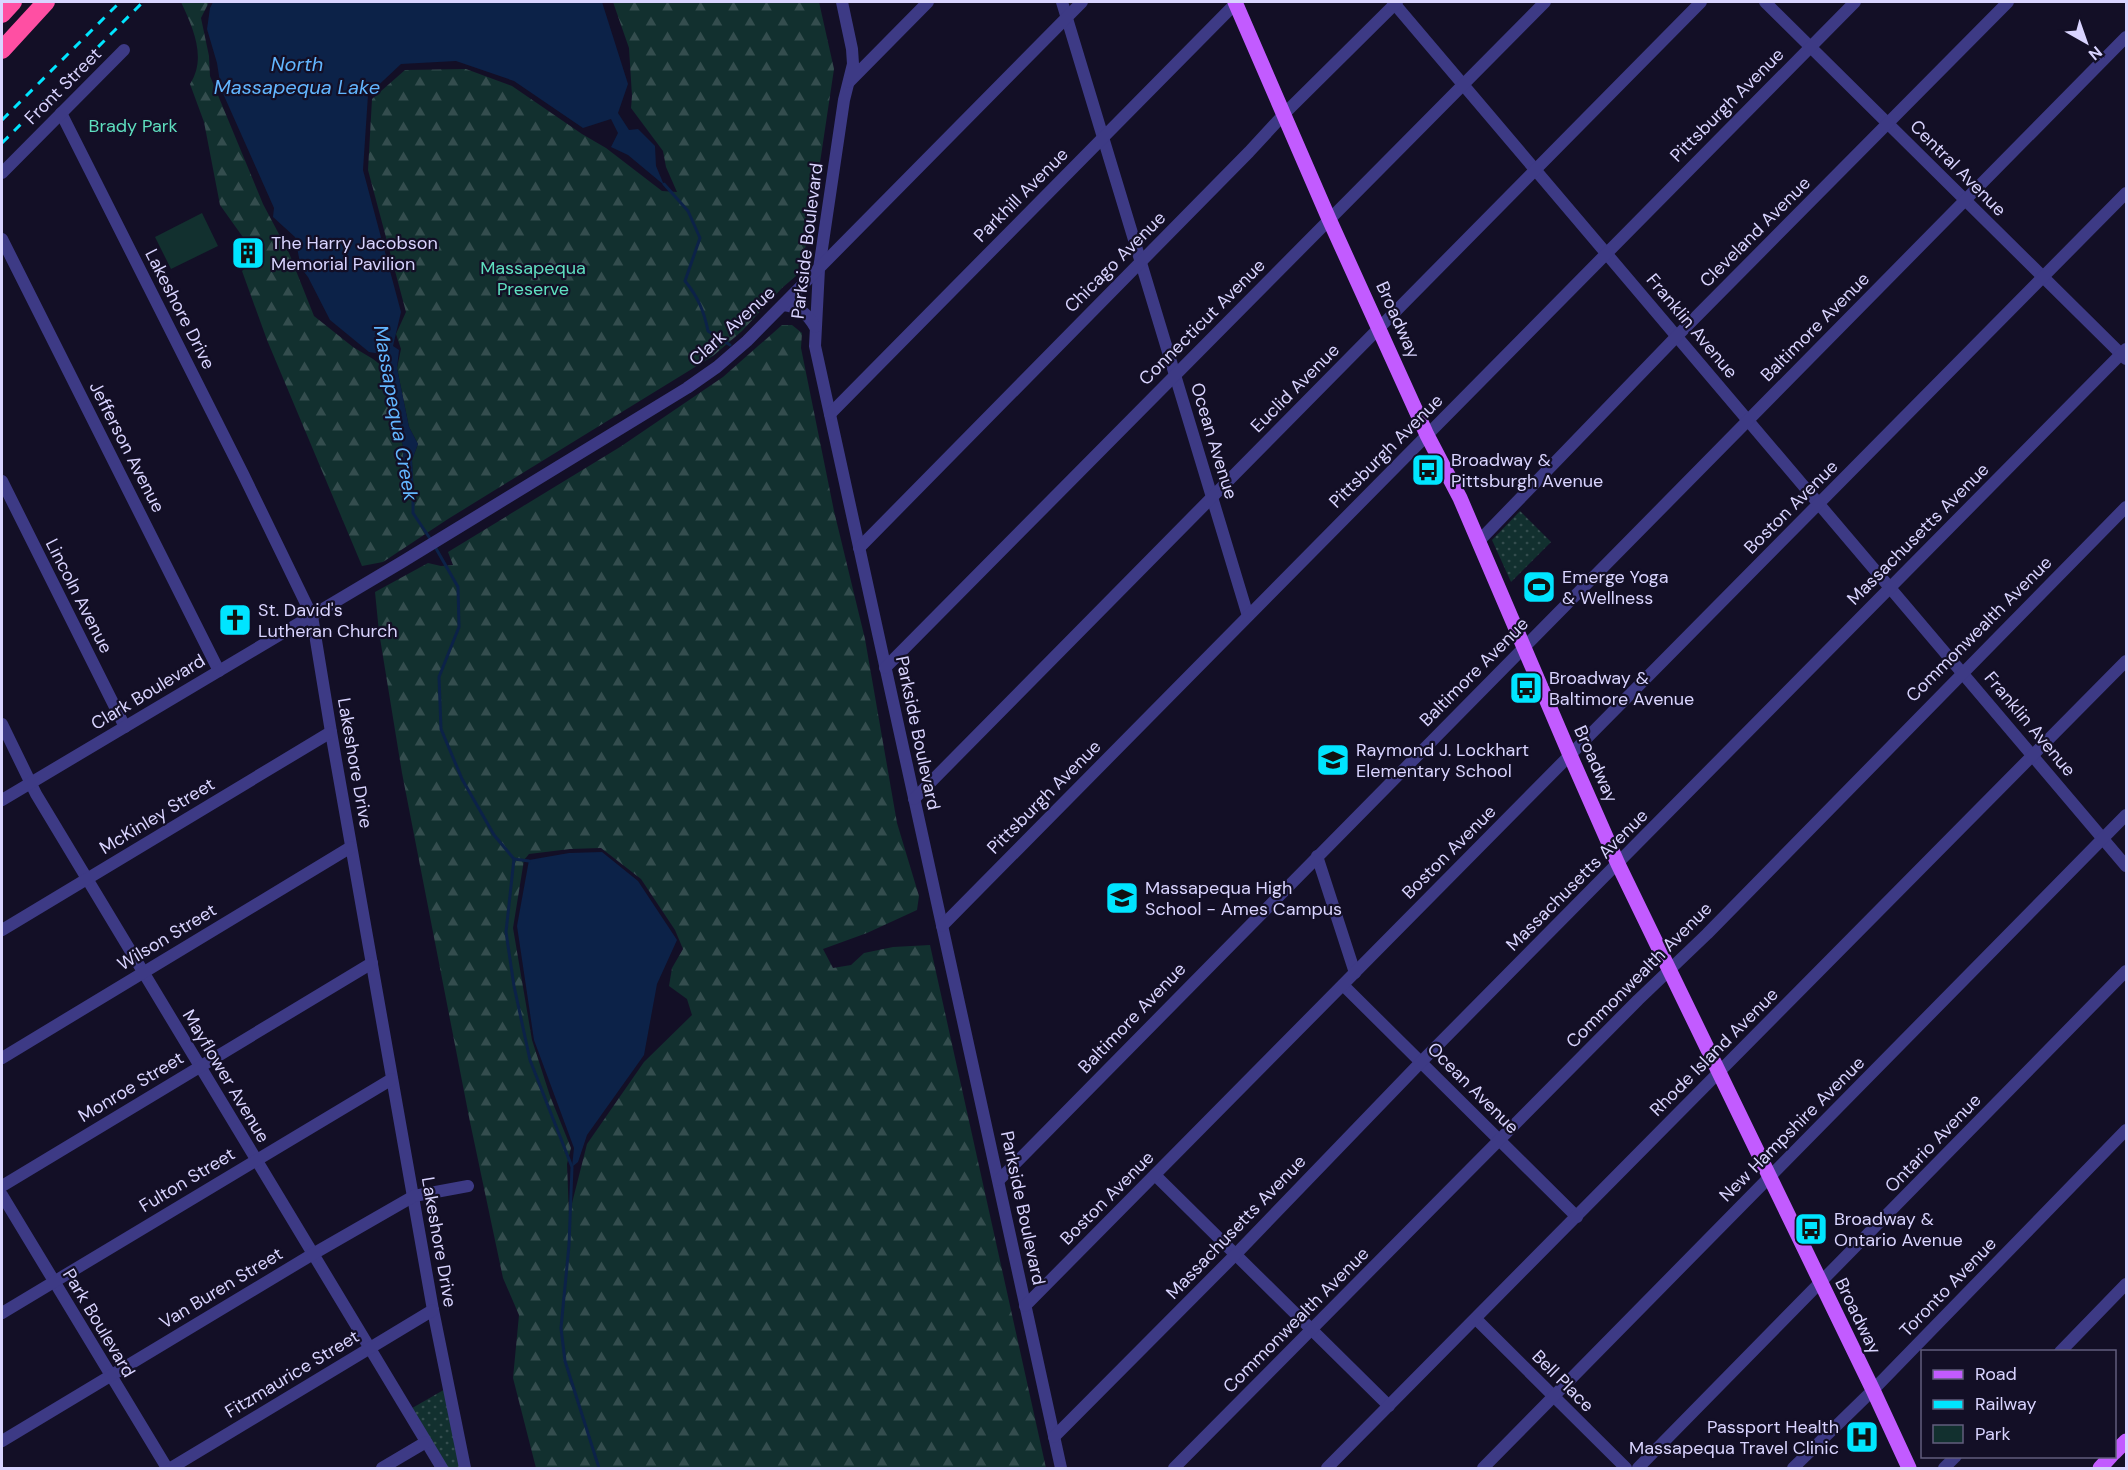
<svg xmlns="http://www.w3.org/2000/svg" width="2128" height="1470" font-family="'DM Sans',sans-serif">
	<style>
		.green { fill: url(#green-dots) }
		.forest { fill: url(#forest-firs); fill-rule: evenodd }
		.pitch { fill: #12302f }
		.water { fill: #0c2248 }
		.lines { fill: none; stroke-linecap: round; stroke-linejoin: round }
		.stream { stroke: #0c2248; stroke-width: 3 }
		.minor { stroke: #3d3a85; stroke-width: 12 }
		.major { stroke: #c25bff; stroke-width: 15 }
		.highway { stroke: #ff4fa3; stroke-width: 18 }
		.rail { stroke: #00e5ff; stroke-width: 3; stroke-dasharray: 9 8; stroke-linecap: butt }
		.labels { text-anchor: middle; stroke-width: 4.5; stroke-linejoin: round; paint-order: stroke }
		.street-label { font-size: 18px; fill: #d9d4ff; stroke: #130f26 }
		.park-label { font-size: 18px; fill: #5fe0c0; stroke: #130f26 }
		.poi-label { font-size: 18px; fill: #d9d4ff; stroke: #130f26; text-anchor: start }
		.water-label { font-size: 20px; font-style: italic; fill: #62b6ff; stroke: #130f26 }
	</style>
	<defs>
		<pattern id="green-dots" width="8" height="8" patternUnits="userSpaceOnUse" patternTransform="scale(1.5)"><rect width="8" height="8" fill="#12302f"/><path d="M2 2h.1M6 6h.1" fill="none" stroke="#344d4e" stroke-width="1.8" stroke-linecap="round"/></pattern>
		<pattern id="forest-firs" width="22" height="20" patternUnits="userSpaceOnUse" patternTransform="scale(1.5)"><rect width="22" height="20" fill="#12302f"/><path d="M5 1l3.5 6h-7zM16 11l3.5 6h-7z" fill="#344d4e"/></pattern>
	</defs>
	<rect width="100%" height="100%" fill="#130f26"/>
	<g class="green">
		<path d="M1520,511L1551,542L1511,582L1492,540Z"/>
		<path d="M447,1388L465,1468H441L407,1411Z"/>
	</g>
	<g class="forest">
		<path d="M181,2H209L201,18L209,56L210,76L263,204L289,253L314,316L353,347L373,359L382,366L392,383L397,424L403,446V462L413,492L412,460L418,444L409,427L397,368L401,349L396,334L406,312L368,170L372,99L405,70L466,69L512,86L582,134L606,148L662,191L677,192L666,167L663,151L631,108L632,96L629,48L613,2H819L834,69L809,236L796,276L782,288L742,331L713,356L448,519L383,562L362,566L267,340L242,271L257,257L220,205L204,122L190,84C207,58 193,28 181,2Z"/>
		<path d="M782,325H792L802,333L801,348L834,511L865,639L897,823L919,896L917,910L867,933L823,949L833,968L851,965L864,953L893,947L930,945L1046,1468H536L513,1378L519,1315L503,1278L470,1122L402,773L379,632L375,592L428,563L441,566L453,565L448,552L620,447L723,377ZM601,848L641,879L675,930L683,949L672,968L669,986L687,999L692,1015L644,1062L587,1144L569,1215L567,1164L571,1148L550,1096L532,1040L513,928L524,860L529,854L570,849Z"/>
	</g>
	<path class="pitch" d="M202,213L218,246L171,269L155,237Z"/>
	<g class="water">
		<path d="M213,2H602L628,84L618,113L629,130L638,129L655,146L656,166L664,185L628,155L611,147L618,133L611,119L583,128L514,81L456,61L401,64L368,95L363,170L401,312L393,346L399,350L397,368L409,427L418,444L412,460L414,495L403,462V446L397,424L392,383L381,354L369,352L330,320L308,277L301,268L295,237L273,217L274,208L221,89L217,63L207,29L210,8Z"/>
		<path d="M602,852L638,881L677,940L657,984L644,1055L587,1135L578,1162L572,1167L574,1148L534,1040L517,926L529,860L569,853Z"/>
	</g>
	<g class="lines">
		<g class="stream">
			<path d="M664,184L688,211L700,238L685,281C698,297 704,311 708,331L730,345"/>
			<path d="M413,492V513L431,540"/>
			<path d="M434,545L458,587L459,627L439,677L441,729L462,779L494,835L514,859L506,932L514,986L530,1060L572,1167L569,1245L561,1328L565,1361L599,1468"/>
			<path d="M514,859L529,861"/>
		</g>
		<g class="minor">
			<path d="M842,2L852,49L853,64L844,100L819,269L815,346L1061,1468"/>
			<path d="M1062,2L1248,616"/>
			<path d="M1393,2L2126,866"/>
			<path d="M1765,2L2126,359"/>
			<path d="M849,82L928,2"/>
			<path d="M61,113L243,474L312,616L331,732L433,1310L465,1468"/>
			<path d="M2,173L124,50"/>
			<path d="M2,239L219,671"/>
			<path d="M783,305C799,307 807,313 815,327"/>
			<path d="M830,414L1237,2"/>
			<path d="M2,481L125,727"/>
			<path d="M1479,541L1677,336L2008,2"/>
			<path d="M859,548L1249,152L1285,113L1397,2"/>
			<path d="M885,668L1545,2"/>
			<path d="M2,724L36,794L442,1468"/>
			<path d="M914,799L1701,2"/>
			<path d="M2,800L402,562L687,388L717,367L747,341L1082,2"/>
			<path d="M1317,856L1355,973"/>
			<path d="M942,926L1855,2"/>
			<path d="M2,930L331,732"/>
			<path d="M1343,985L1577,1217"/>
			<path d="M2,1058L351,847"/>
			<path d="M1155,1175L1389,1406"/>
			<path d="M999,1180L2126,37"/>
			<path d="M2,1186L372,963"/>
			<path d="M2,1195L167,1468"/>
			<path d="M1025,1306L2126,193"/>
			<path d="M2,1313L392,1079"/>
			<path d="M1476,1319L1626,1468"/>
			<path d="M2060,1352L2126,1284"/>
			<path d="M1054,1437L1236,1254L1421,1062L2126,349"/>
			<path d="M2,1441L313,1254L414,1196L468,1186"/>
			<path d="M171,1468L433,1310"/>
			<path d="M382,1468L426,1442"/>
			<path d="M1174,1468L1638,1000L1707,934L2126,507"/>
			<path d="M1327,1468L2126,661"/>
			<path d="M1483,1468L2126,815"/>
			<path d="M1638,1468L2126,971"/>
			<path d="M1793,1468L1873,1390L2126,1130"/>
			<path d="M1944,1468L1956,1456"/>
		</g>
		<g class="major">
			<path d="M1235,2L1329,219L1427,435L1460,498L1570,755L1618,864L1873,1390L1909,1468"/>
			<path d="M2114,1453L2126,1441"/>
			<path d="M2100,1468L2111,1456"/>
		</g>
		<g class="highway">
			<path d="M2,14L13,2"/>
			<path d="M2,50L46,2"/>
		</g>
		<g class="rail">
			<path d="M2,120L120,2"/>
			<path d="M2,143L143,2"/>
		</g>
	</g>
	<defs>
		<symbol id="building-square" viewBox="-11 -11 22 22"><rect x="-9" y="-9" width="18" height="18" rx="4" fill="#00e5ff" stroke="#130f26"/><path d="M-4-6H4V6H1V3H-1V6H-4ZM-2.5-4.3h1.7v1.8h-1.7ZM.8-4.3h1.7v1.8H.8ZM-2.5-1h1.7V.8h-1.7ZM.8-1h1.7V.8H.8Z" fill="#111"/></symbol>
		<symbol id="bus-square" viewBox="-11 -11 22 22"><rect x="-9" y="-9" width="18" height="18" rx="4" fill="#00e5ff" stroke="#130f26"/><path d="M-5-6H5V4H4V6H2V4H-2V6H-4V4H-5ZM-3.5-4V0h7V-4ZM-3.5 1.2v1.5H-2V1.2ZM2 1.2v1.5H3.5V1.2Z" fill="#111"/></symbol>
		<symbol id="stadium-square" viewBox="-11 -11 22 22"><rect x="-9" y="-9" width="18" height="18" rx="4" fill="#00e5ff" stroke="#130f26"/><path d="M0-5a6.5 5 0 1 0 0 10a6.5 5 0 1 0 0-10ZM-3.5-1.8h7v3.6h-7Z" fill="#111"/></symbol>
		<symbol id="church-square" viewBox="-11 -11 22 22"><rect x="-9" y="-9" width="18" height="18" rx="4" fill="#00e5ff" stroke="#130f26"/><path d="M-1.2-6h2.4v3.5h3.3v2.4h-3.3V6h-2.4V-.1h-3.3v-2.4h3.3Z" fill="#111"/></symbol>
		<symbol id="school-square" viewBox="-11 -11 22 22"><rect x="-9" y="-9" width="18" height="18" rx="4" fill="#00e5ff" stroke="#130f26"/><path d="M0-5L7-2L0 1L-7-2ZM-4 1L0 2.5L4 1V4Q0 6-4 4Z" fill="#111"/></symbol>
		<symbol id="hospital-square" viewBox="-11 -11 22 22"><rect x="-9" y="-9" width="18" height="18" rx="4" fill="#00e5ff" stroke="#130f26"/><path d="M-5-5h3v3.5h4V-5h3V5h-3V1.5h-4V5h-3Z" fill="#111"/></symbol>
	</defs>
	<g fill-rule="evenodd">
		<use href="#building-square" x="229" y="234" width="38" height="38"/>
		<use href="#bus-square" x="1409" y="451" width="38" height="38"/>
		<use href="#stadium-square" x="1520" y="568" width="38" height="38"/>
		<use href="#church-square" x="216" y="601" width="38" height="38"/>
		<use href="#bus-square" x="1507" y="669" width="38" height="38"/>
		<use href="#school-square" x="1314" y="741" width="38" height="38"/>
		<use href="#school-square" x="1103" y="879" width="38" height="38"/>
		<use href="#bus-square" x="1792" y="1210" width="38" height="38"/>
		<use href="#hospital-square" x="1843" y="1418" width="38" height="38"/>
	</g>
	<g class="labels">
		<g class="street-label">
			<text transform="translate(63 86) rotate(-45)" y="6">Front Street</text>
			<text transform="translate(1727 105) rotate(-45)" y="6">Pittsburgh Avenue</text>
			<text transform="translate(1958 168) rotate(45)" y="6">Central Avenue</text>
			<text transform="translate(1021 195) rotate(-45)" y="6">Parkhill Avenue</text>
			<text transform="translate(1755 232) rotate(-45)" y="6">Cleveland Avenue</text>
			<text transform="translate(807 241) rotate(-83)" y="6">Parkside Boulevard</text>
			<text transform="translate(1115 262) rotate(-45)" y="6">Chicago Avenue</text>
			<text transform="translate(180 309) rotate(63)" y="6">Lakeshore Drive</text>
			<text transform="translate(1398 320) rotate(66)" y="6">Broadway</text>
			<text transform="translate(1202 322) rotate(-45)" y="6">Connecticut Avenue</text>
			<text transform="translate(732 326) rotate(-42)" y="6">Clark Avenue</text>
			<text transform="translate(1692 326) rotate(50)" y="6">Franklin Avenue</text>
			<text transform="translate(1815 327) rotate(-45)" y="6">Baltimore Avenue</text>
			<text transform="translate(1295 388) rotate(-45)" y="6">Euclid Avenue</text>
			<text transform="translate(1214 441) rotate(73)" y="6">Ocean Avenue</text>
			<text transform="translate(127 447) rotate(63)" y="6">Jefferson Avenue</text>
			<text transform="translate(1386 451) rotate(-45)" y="6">Pittsburgh Avenue</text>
			<text transform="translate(1791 507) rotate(-45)" y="6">Boston Avenue</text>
			<text transform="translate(1918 534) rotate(-45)" y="6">Massachusetts Avenue</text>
			<text transform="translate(79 596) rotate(63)" y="6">Lincoln Avenue</text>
			<text transform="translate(1979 629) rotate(-45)" y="6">Commonwealth Avenue</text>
			<text transform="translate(1474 672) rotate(-45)" y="6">Baltimore Avenue</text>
			<text transform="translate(148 692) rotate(-31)" y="6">Clark Boulevard</text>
			<text transform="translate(2030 724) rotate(50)" y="6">Franklin Avenue</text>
			<text transform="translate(918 733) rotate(78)" y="6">Parkside Boulevard</text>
			<text transform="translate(355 763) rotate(80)" y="6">Lakeshore Drive</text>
			<text transform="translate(1596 764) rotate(66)" y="6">Broadway</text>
			<text transform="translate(1044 797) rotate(-45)" y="6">Pittsburgh Avenue</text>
			<text transform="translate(157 816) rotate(-31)" y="6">McKinley Street</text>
			<text transform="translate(1449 852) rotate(-45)" y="6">Boston Avenue</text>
			<text transform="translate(1577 880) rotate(-45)" y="6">Massachusetts Avenue</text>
			<text transform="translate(167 937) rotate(-31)" y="6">Wilson Street</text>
			<text transform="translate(1639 975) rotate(-45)" y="6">Commonwealth Avenue</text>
			<text transform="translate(1132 1018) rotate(-46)" y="6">Baltimore Avenue</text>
			<text transform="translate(1714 1052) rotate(-45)" y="6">Rhode Island Avenue</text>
			<text transform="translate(226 1076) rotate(59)" y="6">Mayflower Avenue</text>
			<text transform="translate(131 1087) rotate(-31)" y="6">Monroe Street</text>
			<text transform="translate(1473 1088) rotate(45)" y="6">Ocean Avenue</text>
			<text transform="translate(1792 1129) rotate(-45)" y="6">New Hampshire Avenue</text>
			<text transform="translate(1933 1143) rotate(-46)" y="6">Ontario Avenue</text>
			<text transform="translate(187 1180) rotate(-31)" y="6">Fulton Street</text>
			<text transform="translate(1107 1198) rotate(-45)" y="6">Boston Avenue</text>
			<text transform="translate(1023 1208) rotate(78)" y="6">Parkside Boulevard</text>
			<text transform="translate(1236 1227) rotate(-46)" y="6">Massachusetts Avenue</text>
			<text transform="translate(439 1242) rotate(80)" y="6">Lakeshore Drive</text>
			<text transform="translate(1948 1287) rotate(-46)" y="6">Toronto Avenue</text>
			<text transform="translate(221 1288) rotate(-31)" y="6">Van Buren Street</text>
			<text transform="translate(1858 1316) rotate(64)" y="6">Broadway</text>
			<text transform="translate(1296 1320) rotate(-45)" y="6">Commonwealth Avenue</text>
			<text transform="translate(99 1323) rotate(59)" y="6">Park Boulevard</text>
			<text transform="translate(292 1374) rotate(-31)" y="6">Fitzmaurice Street</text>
			<text transform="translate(1563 1381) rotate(45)" y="6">Bell Place</text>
		</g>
		<g class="park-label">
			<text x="133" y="132">Brady Park</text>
			<text x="533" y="274">Massapequa<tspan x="533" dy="21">Preserve</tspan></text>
		</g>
		<g class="poi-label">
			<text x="271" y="249">The Harry Jacobson<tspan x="271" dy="21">Memorial Pavilion</tspan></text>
			<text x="1451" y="466">Broadway &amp;<tspan x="1451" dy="21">Pittsburgh Avenue</tspan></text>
			<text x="1562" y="583">Emerge Yoga<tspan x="1562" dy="21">&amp; Wellness</tspan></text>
			<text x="258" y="616">St. David's<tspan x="258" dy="21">Lutheran Church</tspan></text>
			<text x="1549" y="684">Broadway &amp;<tspan x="1549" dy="21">Baltimore Avenue</tspan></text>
			<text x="1356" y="756">Raymond J. Lockhart<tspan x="1356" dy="21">Elementary School</tspan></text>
			<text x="1145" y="894">Massapequa High<tspan x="1145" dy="21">School - Ames Campus</tspan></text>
			<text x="1834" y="1225">Broadway &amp;<tspan x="1834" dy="21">Ontario Avenue</tspan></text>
			<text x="1839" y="1433" text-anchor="end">Passport Health<tspan x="1839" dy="21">Massapequa Travel Clinic</tspan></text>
		</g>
		<g class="water-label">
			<text x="297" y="71">North<tspan x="297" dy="23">Massapequa Lake</tspan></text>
			<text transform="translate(396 413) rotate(80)" y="7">Massapequa Creek</text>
		</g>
	</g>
	<rect width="2128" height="1470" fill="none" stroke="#d9d4ff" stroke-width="6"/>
	<rect x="1921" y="1350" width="195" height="108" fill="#130f26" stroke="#625e7d" stroke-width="1.5"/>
	<rect x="1933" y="1370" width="30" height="9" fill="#c25bff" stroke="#625e7d" stroke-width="1.5"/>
	<text x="1975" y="1380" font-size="18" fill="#d9d4ff">Road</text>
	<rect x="1933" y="1400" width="30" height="9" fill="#00e5ff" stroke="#625e7d" stroke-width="1.5"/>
	<text x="1975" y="1410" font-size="18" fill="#d9d4ff">Railway</text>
	<rect x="1933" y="1425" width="30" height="18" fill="#12302f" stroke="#625e7d" stroke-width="1.5"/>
	<text x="1975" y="1440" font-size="18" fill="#d9d4ff">Park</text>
	<g transform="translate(2086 42) rotate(140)" stroke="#130f26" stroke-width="4.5" paint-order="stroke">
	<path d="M0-4.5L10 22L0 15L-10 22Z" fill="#d9d4ff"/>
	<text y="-9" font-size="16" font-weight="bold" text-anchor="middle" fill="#d9d4ff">N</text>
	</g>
</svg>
